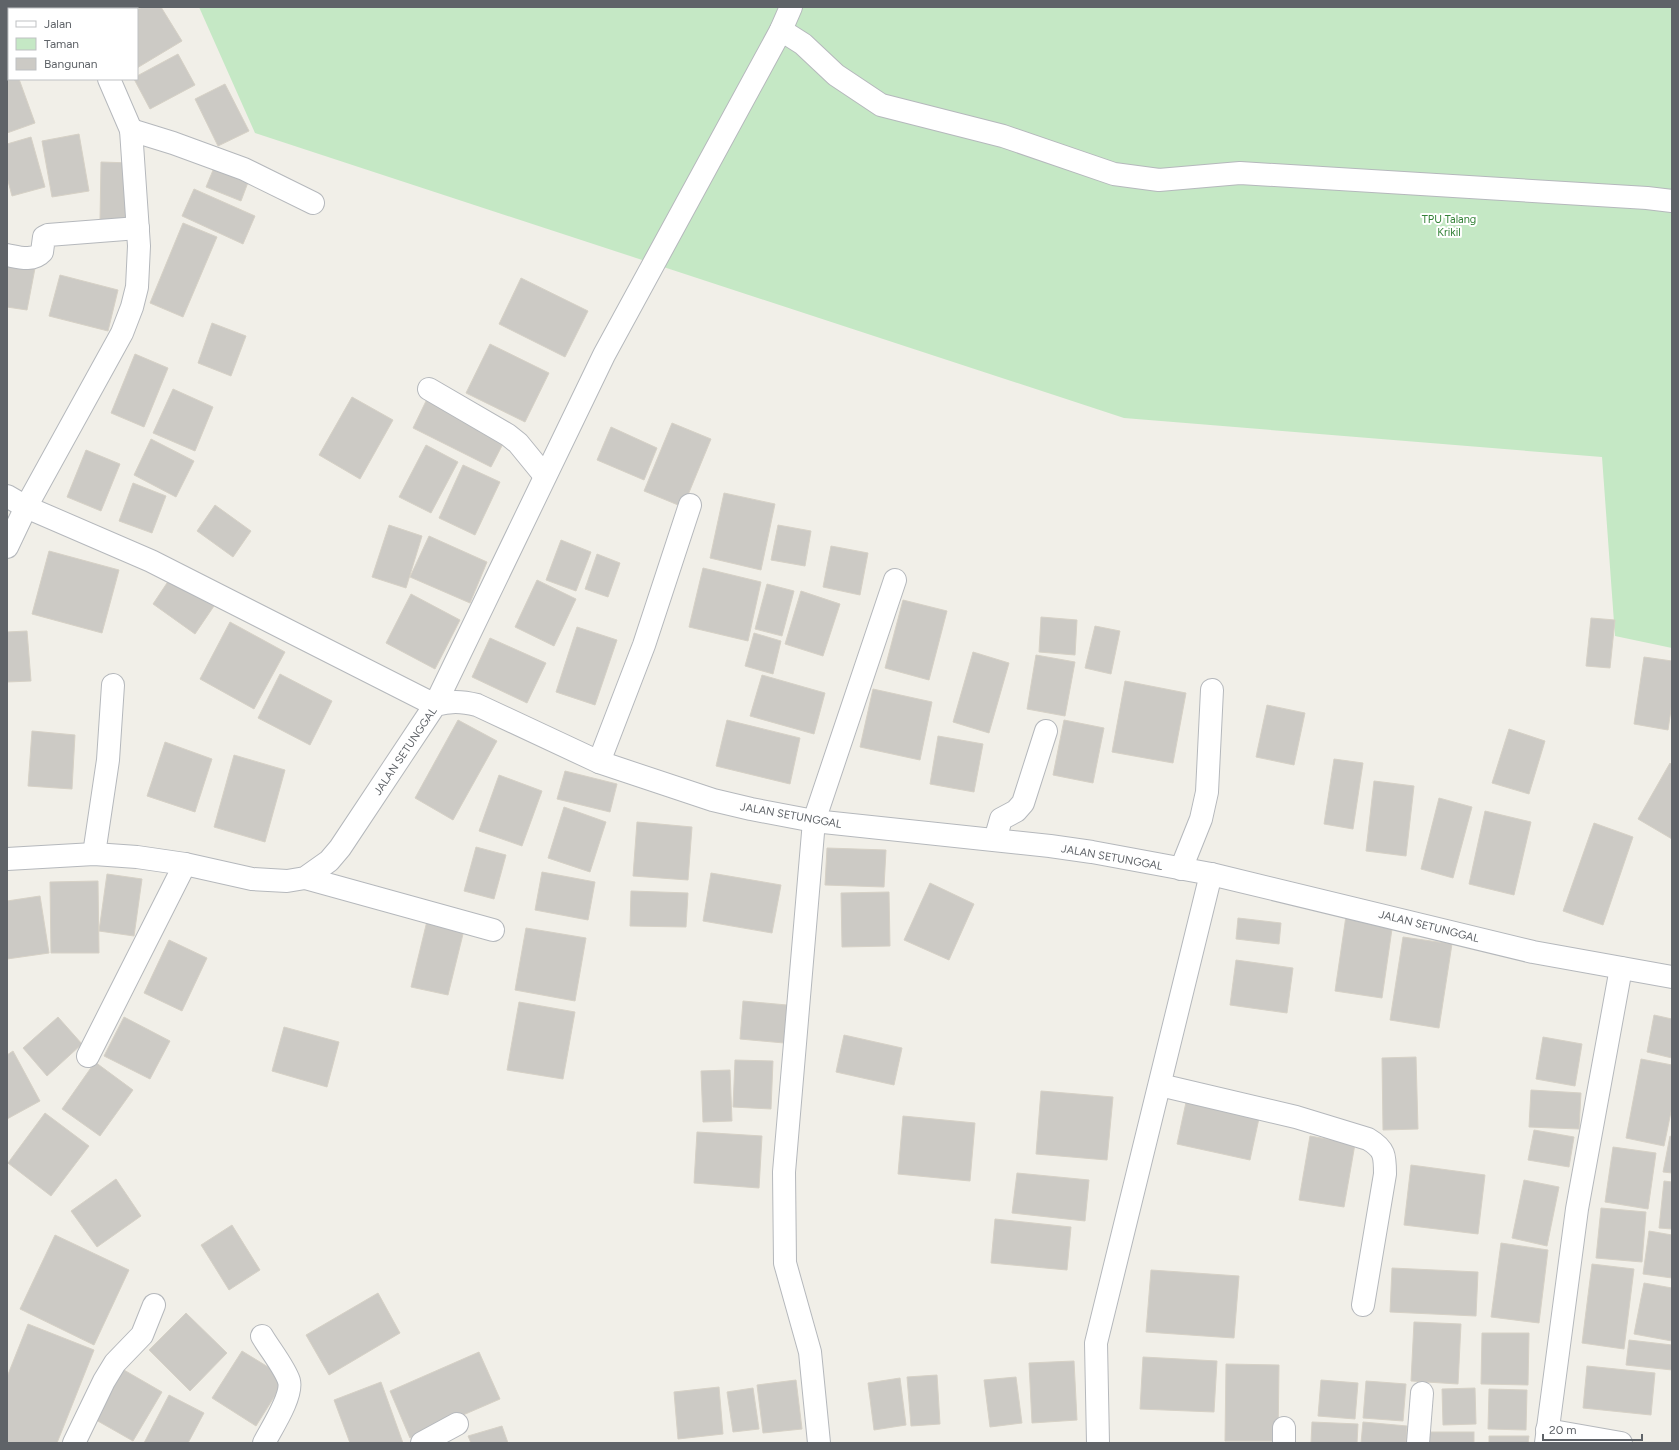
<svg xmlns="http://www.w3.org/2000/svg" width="1679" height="1450" font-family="Figtree,sans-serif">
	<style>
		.green { fill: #c5e8c5 }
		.building { fill: #cccac5; stroke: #d6d1c6 }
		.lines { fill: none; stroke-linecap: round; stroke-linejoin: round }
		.minor-casing { stroke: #b5b8bc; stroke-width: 24 }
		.minor { stroke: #fff; stroke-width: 22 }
		.labels { text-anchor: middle; stroke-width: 4; stroke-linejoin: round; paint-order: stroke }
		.park-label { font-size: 11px; fill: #348238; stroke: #fff }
		.street-label { font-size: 11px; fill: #5f6368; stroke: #fff }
	</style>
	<rect width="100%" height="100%" fill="#f1efe8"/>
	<path class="green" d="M199,7H1672V648L1615,636L1602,457L1124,418L255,133Z"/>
	<g class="building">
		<path d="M142,7H161L182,41L137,68V10Z"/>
		<path d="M178,54L195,85L150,109L134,79H137V76Z"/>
		<path d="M7,65H9V79H19L35,123L7,133Z"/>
		<path d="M225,84L249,131L218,146L195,99Z"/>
		<path d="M79,134L89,191L52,197L42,141Z"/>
		<path d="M31,137L45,187L12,196L7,177V144Z"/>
		<path d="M101,162L131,163L130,221L100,220Z"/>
		<path d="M216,163L250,177L241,201L206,187Z"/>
		<path d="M194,189L255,216L243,244L182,216Z"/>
		<path d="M183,223L217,237L183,317L150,303Z"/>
		<path d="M7,258L36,263L27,310L7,307Z"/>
		<path d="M60,275L118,290L108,331L49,316Z"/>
		<path d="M521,278L588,311L565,357L499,324Z"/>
		<path d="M212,323L246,336L231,376L198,363Z"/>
		<path d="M490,344L549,373L525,422L466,393Z"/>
		<path d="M135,354L168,368L144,427L111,413Z"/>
		<path d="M173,389L213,407L195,451L153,433Z"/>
		<path d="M352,397L393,420L360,479L319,455Z"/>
		<path d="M427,399L506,438L491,467L413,428Z"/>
		<path d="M672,423L711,439L683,507L644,491Z"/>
		<path d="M611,427L657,448L644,480L597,460Z"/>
		<path d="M151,439L194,461L176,497L134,475Z"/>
		<path d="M426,445L458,462L431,513L399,497Z"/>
		<path d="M86,450L120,464L101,511L67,497Z"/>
		<path d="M463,465L500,482L475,535L439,518Z"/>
		<path d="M133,483L166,496L152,533L119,521Z"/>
		<path d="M724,493L775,504L761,570L710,558Z"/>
		<path d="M215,505L251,531L233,557L197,531Z"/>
		<path d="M389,525L422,536L406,588L372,577Z"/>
		<path d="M778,525L811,531L805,566L771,560Z"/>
		<path d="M429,536L487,562L470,603L410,577Z"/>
		<path d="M561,540L591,552L576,591L546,580Z"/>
		<path d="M831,546L868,553L860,595L823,587Z"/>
		<path d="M49,551L119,570L102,633L32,614Z"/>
		<path d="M597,554L620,563L608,597L585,589Z"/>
		<path d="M703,568L761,582L748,641L689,627Z"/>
		<path d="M171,577L214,606L195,634L153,604Z"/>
		<path d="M537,580L576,599L554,646L515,627Z"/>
		<path d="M767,584L794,591L782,636L755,629Z"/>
		<path d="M801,591L840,604L823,656L785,644Z"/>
		<path d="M411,594L460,620L435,669L386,643Z"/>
		<path d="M903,600L947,611L929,680L885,668Z"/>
		<path d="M1041,617L1077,620L1075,655L1039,652Z"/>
		<path d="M1591,618L1615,620L1610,668L1586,666Z"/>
		<path d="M230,622L285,652L254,709L200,679Z"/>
		<path d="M1095,626L1120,631L1111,674L1085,668Z"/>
		<path d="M577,627L617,640L595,705L556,692Z"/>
		<path d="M27,631L31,681L7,682V632Z"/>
		<path d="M754,633L781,641L773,674L745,666Z"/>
		<path d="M490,638L546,663L527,703L472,677Z"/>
		<path d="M973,652L1009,663L989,733L953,722Z"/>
		<path d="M1036,655L1075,662L1065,716L1027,709Z"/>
		<path d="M1644,657L1672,661V703L1668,730L1634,724Z"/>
		<path d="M280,674L332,701L310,745L258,718Z"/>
		<path d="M762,675L825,693L814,734L750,716Z"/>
		<path d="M1125,681L1186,693L1173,763L1112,752Z"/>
		<path d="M873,689L932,702L920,760L860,747Z"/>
		<path d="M1267,705L1305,713L1294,765L1256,757Z"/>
		<path d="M458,720L497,741L453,820L415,798Z"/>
		<path d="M727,720L800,738L790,784L716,766Z"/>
		<path d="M1064,720L1104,728L1093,783L1053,775Z"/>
		<path d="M1509,729L1545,741L1529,794L1492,783Z"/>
		<path d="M32,731L75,735L72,789L28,786Z"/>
		<path d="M938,736L983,744L974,792L930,784Z"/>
		<path d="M165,742L212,759L195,812L147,796Z"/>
		<path d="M234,755L285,770L265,842L214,827Z"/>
		<path d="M1334,759L1363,763L1353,829L1324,824Z"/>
		<path d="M1670,763L1672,765V839L1638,819Z"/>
		<path d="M565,771L617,784L610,812L557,799Z"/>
		<path d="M499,775L542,791L522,846L479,831Z"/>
		<path d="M1374,781L1414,786L1406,856L1366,851Z"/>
		<path d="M1439,798L1472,807L1453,878L1421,869Z"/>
		<path d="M564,807L606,822L590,872L548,858Z"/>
		<path d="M1485,811L1531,822L1514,895L1469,884Z"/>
		<path d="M637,822L692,827L688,880L633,876Z"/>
		<path d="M1594,823L1633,837L1603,925L1563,911Z"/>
		<path d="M476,847L506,855L494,899L464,891Z"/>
		<path d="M827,848L886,850L884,887L825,885Z"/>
		<path d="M542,872L595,882L588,920L535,910Z"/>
		<path d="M711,873L781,885L772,933L703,921Z"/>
		<path d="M107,874L142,879L134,936L99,931Z"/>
		<path d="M98,881L99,953H51L50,882Z"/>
		<path d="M930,883L974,904L949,960L904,940Z"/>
		<path d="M631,891L688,893L686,927L630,926Z"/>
		<path d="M889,892L890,946L842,947L841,893Z"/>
		<path d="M40,896L49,953L7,959V901Z"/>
		<path d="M1346,916L1393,922L1382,998L1335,991Z"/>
		<path d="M1238,918L1281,923L1279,944L1236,939Z"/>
		<path d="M427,921L464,930L448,995L411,987Z"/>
		<path d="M526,928L586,938L575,1001L515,990Z"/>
		<path d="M1403,937L1452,944L1439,1028L1390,1020Z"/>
		<path d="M169,940L207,958L182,1011L144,993Z"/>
		<path d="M1236,960L1293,968L1287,1013L1230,1005Z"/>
		<path d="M743,1001L787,1005L784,1043L740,1039Z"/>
		<path d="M519,1002L575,1012L563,1079L507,1070Z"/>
		<path d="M1654,1015L1672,1019V1058L1647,1052Z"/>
		<path d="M58,1017L82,1044L47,1076L23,1048Z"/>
		<path d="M124,1017L170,1041L150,1079L104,1056Z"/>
		<path d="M284,1027L339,1042L327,1087L272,1071Z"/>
		<path d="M844,1035L902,1048L894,1085L836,1072Z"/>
		<path d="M1543,1037L1582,1044L1575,1086L1536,1079Z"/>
		<path d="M13,1051L40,1101L7,1119V1055Z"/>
		<path d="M1416,1057L1418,1129L1383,1130L1382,1058Z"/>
		<path d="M1641,1059L1672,1065V1107L1664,1146L1626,1138Z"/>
		<path d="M735,1060L773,1061L771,1109L733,1107Z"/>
		<path d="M95,1062L133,1090L100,1136L62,1109Z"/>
		<path d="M730,1070L732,1121L703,1122L701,1071Z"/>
		<path d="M1531,1090L1581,1093L1579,1129L1529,1127Z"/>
		<path d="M1041,1091L1113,1097L1107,1160L1036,1154Z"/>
		<path d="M1188,1093L1261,1109L1250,1160L1177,1144Z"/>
		<path d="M45,1113L89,1146L51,1196L8,1163Z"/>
		<path d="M903,1116L975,1123L970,1181L898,1174Z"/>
		<path d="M1534,1130L1574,1137L1569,1167L1528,1160Z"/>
		<path d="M697,1132L762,1136L759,1188L694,1183Z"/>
		<path d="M1310,1136L1355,1144L1344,1207L1299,1200Z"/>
		<path d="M1670,1136L1672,1137V1173L1663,1172Z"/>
		<path d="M1613,1147L1656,1153L1648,1209L1605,1202Z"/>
		<path d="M1411,1165L1485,1175L1478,1234L1404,1225Z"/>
		<path d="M1017,1173L1089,1180L1085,1221L1012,1213Z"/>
		<path d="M116,1179L141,1216L97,1247L71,1211Z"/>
		<path d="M1524,1180L1559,1187L1547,1246L1512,1238Z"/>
		<path d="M1664,1181L1672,1182V1229L1659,1228Z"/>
		<path d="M1601,1208L1646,1212L1642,1262L1596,1258Z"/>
		<path d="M995,1219L1071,1227L1067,1270L991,1263Z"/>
		<path d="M232,1225L260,1270L229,1290L201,1245Z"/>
		<path d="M1649,1231L1672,1235V1278L1643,1274Z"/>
		<path d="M55,1235L129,1270L94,1345L20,1309Z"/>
		<path d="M1501,1243L1548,1250L1539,1323L1491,1317Z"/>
		<path d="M1592,1264L1634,1269L1624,1349L1582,1343Z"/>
		<path d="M1392,1268L1478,1272L1476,1316L1390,1312Z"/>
		<path d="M1151,1270L1239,1276L1234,1338L1146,1332Z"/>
		<path d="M1644,1283L1672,1288V1341L1634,1334Z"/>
		<path d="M378,1293L400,1333L329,1375L306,1335Z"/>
		<path d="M186,1313L227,1353L190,1391L149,1350Z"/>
		<path d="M1414,1322L1461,1324L1458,1384L1411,1381Z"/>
		<path d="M28,1324L94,1350L57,1443H7V1377Z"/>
		<path d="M1482,1333H1529L1528,1385L1481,1384Z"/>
		<path d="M1629,1340L1672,1345V1370L1626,1365Z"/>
		<path d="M242,1351L286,1378L256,1426L212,1398Z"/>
		<path d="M479,1352L500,1399L410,1438L390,1391Z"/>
		<path d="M1143,1357L1217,1361L1214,1412L1140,1409Z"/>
		<path d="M1074,1361L1077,1420L1032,1423L1029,1363Z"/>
		<path d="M1226,1364L1279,1365L1278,1441H1225Z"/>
		<path d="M117,1366L162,1392L133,1441L89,1416Z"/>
		<path d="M1587,1366L1655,1373L1651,1415L1583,1408Z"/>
		<path d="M937,1375L940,1424L911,1426L907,1377Z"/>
		<path d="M1016,1377L1022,1423L990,1427L984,1380Z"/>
		<path d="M900,1378L906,1425L874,1430L868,1383Z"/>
		<path d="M796,1380L802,1429L763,1433L757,1385Z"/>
		<path d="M1321,1380L1358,1383L1355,1419L1318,1416Z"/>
		<path d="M1366,1381L1406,1384L1403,1421L1363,1418Z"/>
		<path d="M381,1382L403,1443H350L334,1400Z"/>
		<path d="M719,1387L723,1434L678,1439L674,1392Z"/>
		<path d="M753,1388L759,1429L733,1432L727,1392Z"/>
		<path d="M1475,1388L1476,1424L1443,1425L1442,1389Z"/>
		<path d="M1489,1389L1527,1390L1526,1430L1488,1429Z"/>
		<path d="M169,1395L204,1413L188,1443H144Z"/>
		<path d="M1312,1422L1358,1424L1357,1443H1311Z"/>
		<path d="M1363,1422L1407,1426L1406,1443H1361Z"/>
		<path d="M502,1426L508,1443H471L468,1436Z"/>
		<rect x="1428" y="1432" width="46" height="11"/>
		<path d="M1489,1436H1529L1528,1443H1489Z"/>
	</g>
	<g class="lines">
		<defs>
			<g id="minor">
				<path d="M78,7L79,9"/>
				<path d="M781,30L803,44L836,75L881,105L1003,136L1114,174L1159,180L1240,173L1647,198L1672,201"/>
				<path d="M7,49L9,48"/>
				<path d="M131,130L173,143L244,169L313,203"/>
				<path d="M7,255C18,257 33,262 42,252L44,237L48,235L138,228"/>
				<path d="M429,389L508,435L518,443L545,476"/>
				<path d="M7,496L26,507L151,561L435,705L604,355L781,30L791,7"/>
				<path d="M7,547L26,507L122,333L132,307L137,287L139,246L131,130L109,79"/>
				<path d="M599,762L644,645L690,505"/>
				<path d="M995,840L1001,819L1016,811L1023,803L1046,731"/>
				<path d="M94,854L108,760L113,685"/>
				<path d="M7,859L94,854L137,857L185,864L252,879L287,881L305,878L329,861L340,848L435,705C450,701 461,701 477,705L599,762L713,800L751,809L814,821L1050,846L1092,852L1211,874L1533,952L1672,977"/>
				<path d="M1181,869L1201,819L1207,792L1212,690"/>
				<path d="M305,878L493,930"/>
				<path d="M88,1056L185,864"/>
				<path d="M1160,1085L1296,1117L1368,1139C1385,1149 1385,1156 1385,1174L1363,1305"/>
				<path d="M262,1336C269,1348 285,1368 289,1381C293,1396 271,1429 264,1443"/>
				<path d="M1547,1430L1621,1443"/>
				<path d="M74,1443L104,1381L115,1363L142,1335L154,1305"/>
				<path d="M422,1443L457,1424"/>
				<path d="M819,1443L810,1352L785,1263L784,1172L814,821L895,580"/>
				<path d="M1098,1443L1096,1343L1211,874"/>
				<path d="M1284,1443V1428"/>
				<path d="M1418,1443L1422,1393"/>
				<path d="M1546,1443L1577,1209L1621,968"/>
			</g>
		</defs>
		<use href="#minor" class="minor-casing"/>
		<use href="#minor" class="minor"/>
	</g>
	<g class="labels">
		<g class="park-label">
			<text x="1449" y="223">TPU Talang<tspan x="1449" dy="13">Krikil</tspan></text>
		</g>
		<g class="street-label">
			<text transform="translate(405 751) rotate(-56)" y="4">JALAN SETUNGGAL</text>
			<text transform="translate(791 815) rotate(10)" y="4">JALAN SETUNGGAL</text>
			<text transform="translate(1112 857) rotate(10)" y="4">JALAN SETUNGGAL</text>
			<text transform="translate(1429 926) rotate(14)" y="4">JALAN SETUNGGAL</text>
		</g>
	</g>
	<rect width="1679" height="1450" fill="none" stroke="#5f6368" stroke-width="16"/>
	<rect x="8" y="8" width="130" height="72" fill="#ffffff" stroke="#bfc1c3"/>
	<rect x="16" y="21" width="20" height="6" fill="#ffffff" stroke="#bfc1c3"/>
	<text x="44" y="28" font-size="12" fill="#5f6368">Jalan</text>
	<rect x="16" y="38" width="20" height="12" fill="#c5e8c5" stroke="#bfc1c3"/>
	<text x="44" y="48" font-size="12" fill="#5f6368">Taman</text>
	<rect x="16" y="58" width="20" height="12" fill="#cccac5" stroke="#bfc1c3"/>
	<text x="44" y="68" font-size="12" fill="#5f6368">Bangunan</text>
	<path d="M1543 1434v6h99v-6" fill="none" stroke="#5f6368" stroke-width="2"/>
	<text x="1549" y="1434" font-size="12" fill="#5f6368" stroke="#ffffff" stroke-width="3" paint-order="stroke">20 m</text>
</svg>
